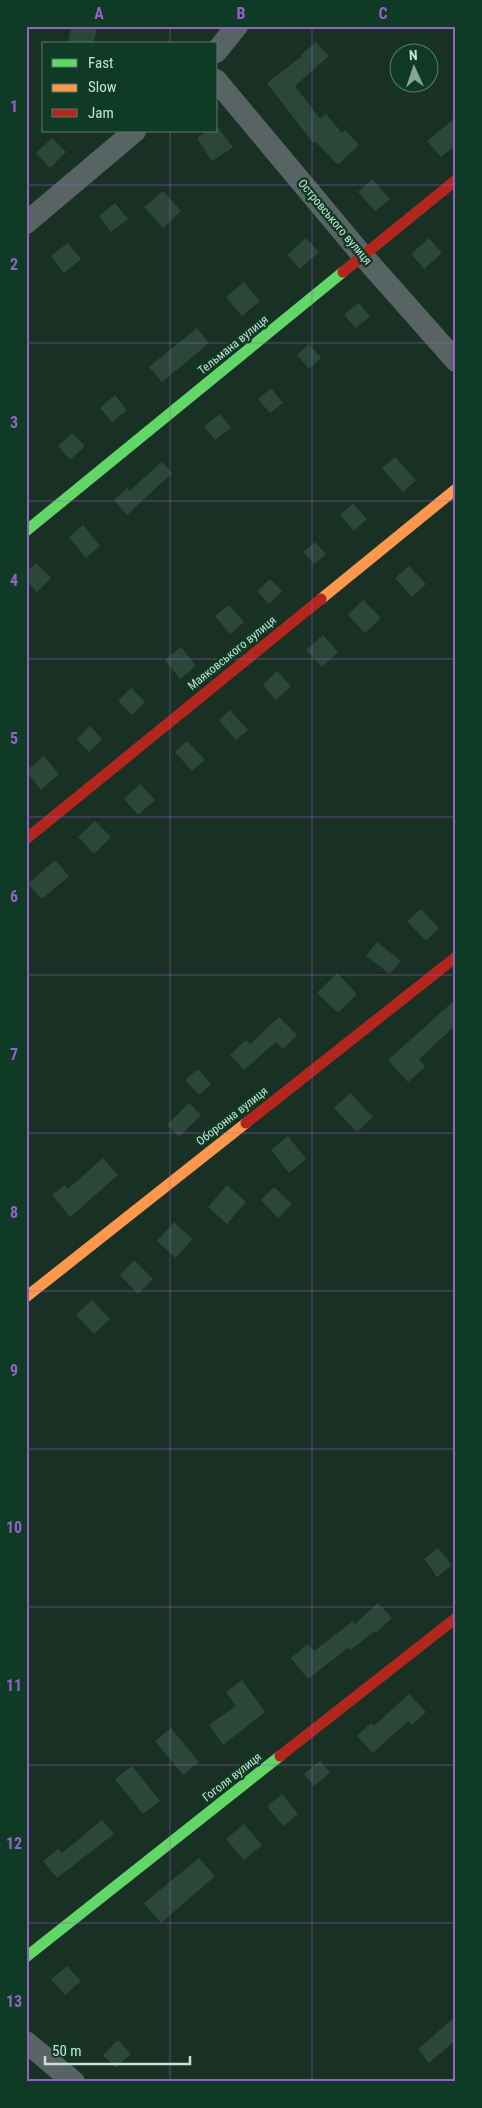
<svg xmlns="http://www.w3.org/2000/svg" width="482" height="2108" font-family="'Roboto Condensed',sans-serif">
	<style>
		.building { fill: #2b473a }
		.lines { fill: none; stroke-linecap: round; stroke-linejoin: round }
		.street { stroke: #576463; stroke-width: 22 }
		.fast { stroke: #63d668; stroke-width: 11 }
		.slow { stroke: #ff974d; stroke-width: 11 }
		.jam { stroke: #b3261e; stroke-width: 11 }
		.grid { fill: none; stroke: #9263c4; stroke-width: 1; stroke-opacity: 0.55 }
		.labels { text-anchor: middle; stroke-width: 5; stroke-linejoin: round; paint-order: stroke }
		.street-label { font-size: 12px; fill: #c6e2d1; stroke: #0f3a25 }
		.neatline { fill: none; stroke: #9263c4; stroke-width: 2 }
		.grid-label { font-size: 16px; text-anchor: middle; font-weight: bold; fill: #9263c4 }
	</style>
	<rect width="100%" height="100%" fill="#193025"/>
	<g class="building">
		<path d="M71,26H97L94,44H68Z"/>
		<path d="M316,42L329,56L295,86L320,119L326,114L342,133L345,130L359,145L338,165L315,141L313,143L267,83L302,56L301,55Z"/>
		<path d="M456,117V145L441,157L427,141Z"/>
		<path d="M216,125L233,147L212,161L197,138L207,131H216Z"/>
		<path d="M52,138L66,152L50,168L36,153Z"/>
		<path d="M372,179L390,199L375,211L358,192Z"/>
		<path d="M163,191L181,211L163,228L144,207Z"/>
		<path d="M115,203L128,219L111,232L99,216Z"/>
		<path d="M306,238L319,252L300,269L287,255Z"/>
		<path d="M429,238L442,253L424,269L411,254Z"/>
		<path d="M68,243L81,259L64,273L51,256Z"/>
		<path d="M244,282L260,301L242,316L226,297Z"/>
		<path d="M359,303L370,317L355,328L344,314Z"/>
		<path d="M197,328L209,343L162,382L149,367Z"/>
		<path d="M309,344L321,358L309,369L297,355Z"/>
		<path d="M271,388L283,403L270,413L258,399Z"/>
		<path d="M115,395L127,410L112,422L100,408Z"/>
		<path d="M220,414L231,428L215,440L204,426Z"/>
		<path d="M72,433L85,446L70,460L58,446Z"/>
		<path d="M395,457L416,480L403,492L382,468Z"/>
		<path d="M162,462L172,473L127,515L114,500L127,488L129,491Z"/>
		<path d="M353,503L367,519L354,531L340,515Z"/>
		<path d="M83,525L100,546L86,558L69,537Z"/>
		<path d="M315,542L326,554L314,564L303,552Z"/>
		<path d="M36,563L51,578L37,592L26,580V572Z"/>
		<path d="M409,566L426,584L412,597L395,578Z"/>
		<path d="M270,579L282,591L269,604L257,591Z"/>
		<path d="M363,600L381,618L365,633L348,615Z"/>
		<path d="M229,605L244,622L230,634L215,616Z"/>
		<path d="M323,635L338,652L322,667L306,650Z"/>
		<path d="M181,647L196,666L180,679L165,660Z"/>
		<path d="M277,671L291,686L276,700L263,685Z"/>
		<path d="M131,688L145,702L132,715L118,701Z"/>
		<path d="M230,710L248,730L236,740L219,720Z"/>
		<path d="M90,726L102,739L89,752L77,739Z"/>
		<path d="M187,741L205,760L192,771L175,752Z"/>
		<path d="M44,756L59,774L41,790L26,771Z"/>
		<path d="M140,784L155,800L138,815L124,799Z"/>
		<path d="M95,821L111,837L94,854L78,837Z"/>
		<path d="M55,860L69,876L42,899L28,884Z"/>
		<path d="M421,909L439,928L426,941L407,921Z"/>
		<path d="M377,942L401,961L390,974L366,956Z"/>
		<path d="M337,973L357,994L338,1013L317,993Z"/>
		<path d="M456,999V1025L419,1059L425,1067L408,1082L388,1060Z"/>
		<path d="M279,1017L297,1035L283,1049L276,1042L244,1070L230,1055L246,1040L250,1044Z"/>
		<path d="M198,1069L211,1084L199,1095L185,1080Z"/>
		<path d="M350,1093L373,1117L357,1132L334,1108Z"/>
		<path d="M189,1103L201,1115L179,1137L167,1125Z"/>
		<path d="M288,1136L306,1159L289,1173L271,1150Z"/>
		<path d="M103,1158L118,1175L70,1217L52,1195L65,1185L68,1189Z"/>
		<path d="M227,1185L246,1202L227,1224L208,1207Z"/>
		<path d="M274,1187L292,1204L278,1218L261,1200Z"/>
		<path d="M174,1222L192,1239L176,1258L157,1241Z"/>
		<path d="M134,1260L153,1279L138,1294L120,1275Z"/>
		<path d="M92,1300L110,1319L94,1334L76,1315Z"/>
		<path d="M438,1548L452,1565L437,1577L424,1559Z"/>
		<path d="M378,1603L392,1618L377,1632L375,1631L350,1650L348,1648L308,1679L291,1658L308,1644L314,1651L353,1621L355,1624Z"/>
		<path d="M242,1680L265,1712L223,1745L209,1725L236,1706L226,1692Z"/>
		<path d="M409,1694L426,1712L412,1725L408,1721L373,1753L357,1736L371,1723L374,1726Z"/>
		<path d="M171,1728L199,1762L183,1775L155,1741Z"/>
		<path d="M320,1761L330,1773L314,1786L304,1774Z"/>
		<path d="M132,1766L160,1801L143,1814L115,1779Z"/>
		<path d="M282,1794L298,1814L283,1826L267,1806Z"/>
		<path d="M102,1820L114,1834L57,1878L43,1861L58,1849L62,1853Z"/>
		<path d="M244,1824L262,1845L244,1860L226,1839Z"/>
		<path d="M199,1858L215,1876L161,1923L144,1903Z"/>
		<path d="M67,1966L81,1981L65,1995L51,1979Z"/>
		<path d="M456,2016V2040L429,2063L418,2049Z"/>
		<path d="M118,2040L131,2054L116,2068L103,2055Z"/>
	</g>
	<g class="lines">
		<g class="street">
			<path d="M216,52L237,26"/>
			<path d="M216,80L363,256L456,361"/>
			<path d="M26,223L135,131"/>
			<path d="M26,2042L74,2082"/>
		</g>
		<g class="fast">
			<path d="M26,531L343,272"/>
			<path d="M26,1957L280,1756"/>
		</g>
		<g class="slow">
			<path d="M321,599L456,489"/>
			<path d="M26,1297L246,1123"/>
		</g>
		<g class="jam">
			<path d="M343,272L456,180"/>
			<path d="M26,839L321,599"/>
			<path d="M246,1123L456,957"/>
			<path d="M280,1756L456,1618"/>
		</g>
	</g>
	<path class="grid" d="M170,26V44M312,26V2082M170,131V2082M26,185H456M26,343H456M26,501H456M26,659H456M26,817H456M26,975H456M26,1133H456M26,1291H456M26,1449H456M26,1607H456M26,1765H456M26,1923H456"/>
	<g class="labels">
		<g class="street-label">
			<text transform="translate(335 222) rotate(50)" y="4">Островського вулиця</text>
			<text transform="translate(233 345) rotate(-39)" y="4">Тельмана вулиця</text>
			<text transform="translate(232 653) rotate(-39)" y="4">Маяковського вулиця</text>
			<text transform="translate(232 1116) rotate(-38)" y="4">Оборонна вулиця</text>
			<text transform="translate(232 1777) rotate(-38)" y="4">Гоголя вулиця</text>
		</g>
	</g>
	<rect width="482" height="2108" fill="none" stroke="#0f3a25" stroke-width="55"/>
	<rect x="42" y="42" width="175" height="90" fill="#0f3a25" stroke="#587d6a"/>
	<rect x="52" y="59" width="25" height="8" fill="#63d668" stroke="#587d6a"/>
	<text x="88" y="68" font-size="15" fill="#c6e2d1">Fast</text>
	<rect x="52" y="84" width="25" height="8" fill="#ff974d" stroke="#587d6a"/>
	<text x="88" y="92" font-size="15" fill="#c6e2d1">Slow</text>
	<rect x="52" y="109" width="25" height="8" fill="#b3261e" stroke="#587d6a"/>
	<text x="88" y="118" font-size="15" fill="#c6e2d1">Jam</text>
	<g transform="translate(414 68) rotate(357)"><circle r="24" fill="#0f3a25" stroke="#587d6a"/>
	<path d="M0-4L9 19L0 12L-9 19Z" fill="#89a495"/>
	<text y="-8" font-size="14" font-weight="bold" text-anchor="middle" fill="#c6e2d1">N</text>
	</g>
	<path d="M45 2056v8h145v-8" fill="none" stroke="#c6e2d1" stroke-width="2.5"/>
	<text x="52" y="2056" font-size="15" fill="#c6e2d1" stroke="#0f3a25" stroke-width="4" paint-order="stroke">50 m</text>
	<rect x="28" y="28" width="426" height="2052" class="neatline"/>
	<g class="grid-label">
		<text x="99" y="19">A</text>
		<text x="241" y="19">B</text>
		<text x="383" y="19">C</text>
		<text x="14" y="112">1</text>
		<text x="14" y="270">2</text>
		<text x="14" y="428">3</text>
		<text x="14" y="586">4</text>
		<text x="14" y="744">5</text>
		<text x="14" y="902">6</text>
		<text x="14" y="1060">7</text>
		<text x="14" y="1218">8</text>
		<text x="14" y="1376">9</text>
		<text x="14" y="1533">10</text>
		<text x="14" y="1691">11</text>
		<text x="14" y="1849">12</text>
		<text x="14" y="2007">13</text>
	</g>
</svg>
